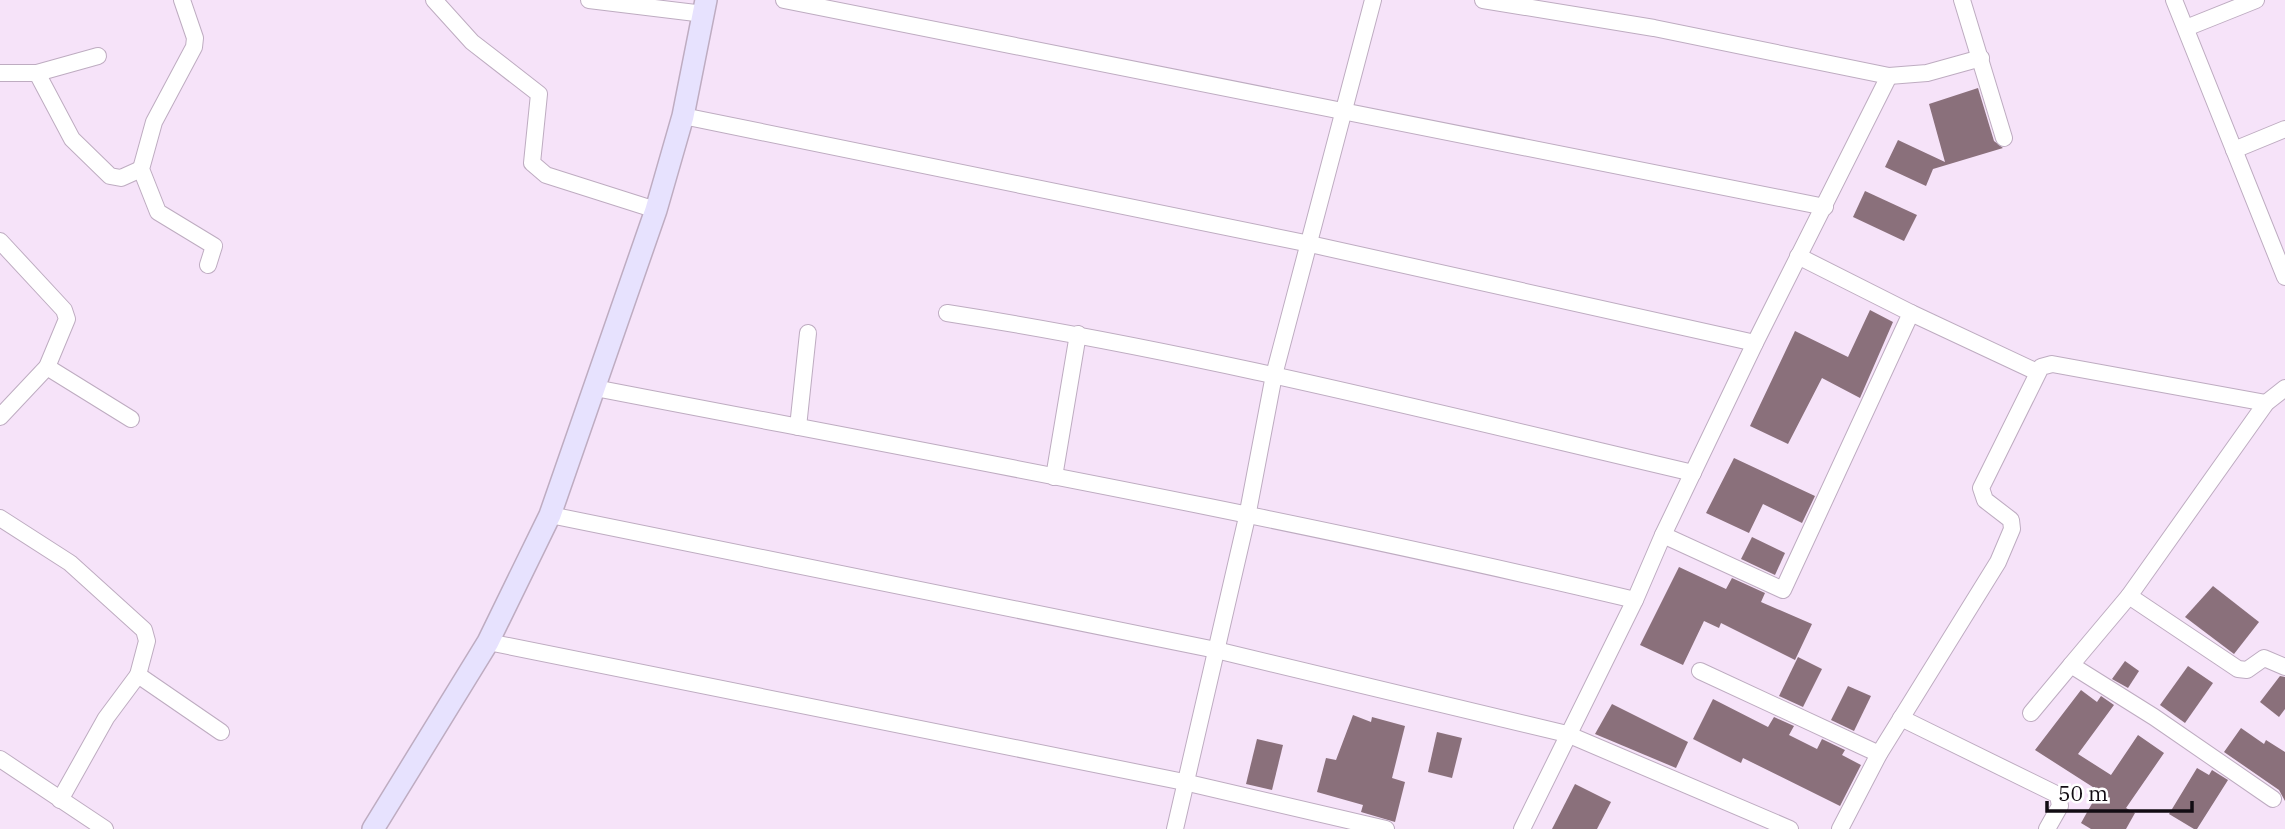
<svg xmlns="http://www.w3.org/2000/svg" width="2285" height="829" font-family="'IBM Plex Serif',serif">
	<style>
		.building { fill: #8a707b }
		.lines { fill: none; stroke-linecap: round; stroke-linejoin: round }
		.street-casing { stroke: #beacc1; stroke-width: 18 }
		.secondary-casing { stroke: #beacc1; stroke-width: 24 }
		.street { stroke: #fff; stroke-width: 16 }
		.secondary { stroke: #e7e2fe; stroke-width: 21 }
	</style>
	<rect width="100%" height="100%" fill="#f6e3f9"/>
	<g class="building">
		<path d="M1978,88L1994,141L2003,148L1933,169L1926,186L1885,167L1898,140L1945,162L1929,104Z"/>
		<path d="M1865,191L1917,215L1904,241L1853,217Z"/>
		<path d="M1870,310L1893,322L1860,398L1822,378L1788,444L1750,426L1795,331L1848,357Z"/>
		<path d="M1734,458L1815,496L1802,523L1763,504L1749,533L1706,513Z"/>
		<path d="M1752,537L1785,553L1775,575L1741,559Z"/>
		<path d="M1679,567L1726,589L1732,578L1765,593L1761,602L1812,624L1795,660L1721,623L1719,628L1704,621L1683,665L1640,645Z"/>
		<path d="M2213,586L2259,622L2234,654L2185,617Z"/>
		<path d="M1798,657L1822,669L1803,707L1779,696Z"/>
		<path d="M2125,661L2139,671L2128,688L2112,679Z"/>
		<path d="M2188,666L2213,683L2185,723L2160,705Z"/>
		<path d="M2280,676L2285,677V709L2279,717L2260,702Z"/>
		<path d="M1848,686L1871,696L1854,731L1831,720Z"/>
		<path d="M2081,690L2097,702L2101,696L2114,705L2078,754L2111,775L2138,735L2164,753L2126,808L2135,813L2126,829H2091L2081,823L2099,791L2035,750Z"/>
		<path d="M1713,699L1768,727L1774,717L1794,726L1789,735L1817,749L1822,739L1845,750L1842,755L1861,765L1840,806L1743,758L1741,763L1693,739Z"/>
		<path d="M1612,704L1688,742L1676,768L1595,734Z"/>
		<path d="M1353,715L1371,722L1372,717L1405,726L1392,778L1405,782L1395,822L1361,812L1363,805L1317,792L1326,758L1336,760Z"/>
		<path d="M2241,728L2264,744L2266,740L2285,752V801L2279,790L2224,752Z"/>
		<path d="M1437,732L1462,738L1452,778L1428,772Z"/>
		<path d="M1257,739L1283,745L1272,790L1246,784Z"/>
		<path d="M2197,768L2209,775L2212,770L2228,780L2197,829H2194L2169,814Z"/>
		<path d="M1575,784L1611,802L1597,829H1552Z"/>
	</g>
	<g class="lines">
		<defs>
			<g id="street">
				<path d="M182,0L195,38L194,47L154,122L141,169L158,212L214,246L208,265"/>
				<path d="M434,0L472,42L539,94L532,163L546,175L656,210"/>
				<path d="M589,0L704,14"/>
				<path d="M784,0L1825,207"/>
				<path d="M1483,0L1654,28L1889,76L1927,73L1981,58"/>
				<path d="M1962,0L2004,138"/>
				<path d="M2174,0L2285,277"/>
				<path d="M2186,28L2256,0"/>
				<path d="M0,73H37L72,139L110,176L121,178L141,169"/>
				<path d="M37,73L98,56"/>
				<path d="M683,116L1310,244L1755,343"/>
				<path d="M2234,150L2285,129"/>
				<path d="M0,241L64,310L67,319L47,367L0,417"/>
				<path d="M947,313C1198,352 1445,415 1693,473"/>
				<path d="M1911,313L2037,372"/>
				<path d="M47,367L131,419"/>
				<path d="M595,388C942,455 1291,518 1635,600"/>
				<path d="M2285,388L2266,403L2129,596L2238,669L2247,670L2264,658L2285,667"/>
				<path d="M798,427L808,333"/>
				<path d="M1054,477L1078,334"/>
				<path d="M550,515L1216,650L1567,734L1790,829"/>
				<path d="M0,518L70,563L144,630L147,641L138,675"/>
				<path d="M1663,535L1783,590L1911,313L1798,256"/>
				<path d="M2129,596L2071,665L2154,717L2273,799"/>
				<path d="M488,642L1184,782L1386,829"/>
				<path d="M1700,671L1879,754"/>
				<path d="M2031,713L2071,665"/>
				<path d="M1901,718L2058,795L2060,806L2047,829"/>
				<path d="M0,759L105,829"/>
				<path d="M60,800L106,718L138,675L221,732"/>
				<path d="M1175,829L1247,517L1274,375L1373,0"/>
				<path d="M1522,829L1635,600L1663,535L1755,343L1889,76"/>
				<path d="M1840,829L1879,754L1998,562L2012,529L2011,520L1985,500L1981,488L2041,367L2052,364L2266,403"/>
			</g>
			<path id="secondary" d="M373,829L488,642L550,515L656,210L683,116L706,0"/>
		</defs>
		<use href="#street" class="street-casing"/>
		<use href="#secondary" class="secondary-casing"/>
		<use href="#street" class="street"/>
		<use href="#secondary" class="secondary"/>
	</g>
	<path d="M2047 801v10h145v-10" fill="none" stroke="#120c13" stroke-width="3.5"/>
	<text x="2058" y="801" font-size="21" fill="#120c13" stroke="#ffffff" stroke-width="5" paint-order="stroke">50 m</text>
</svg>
